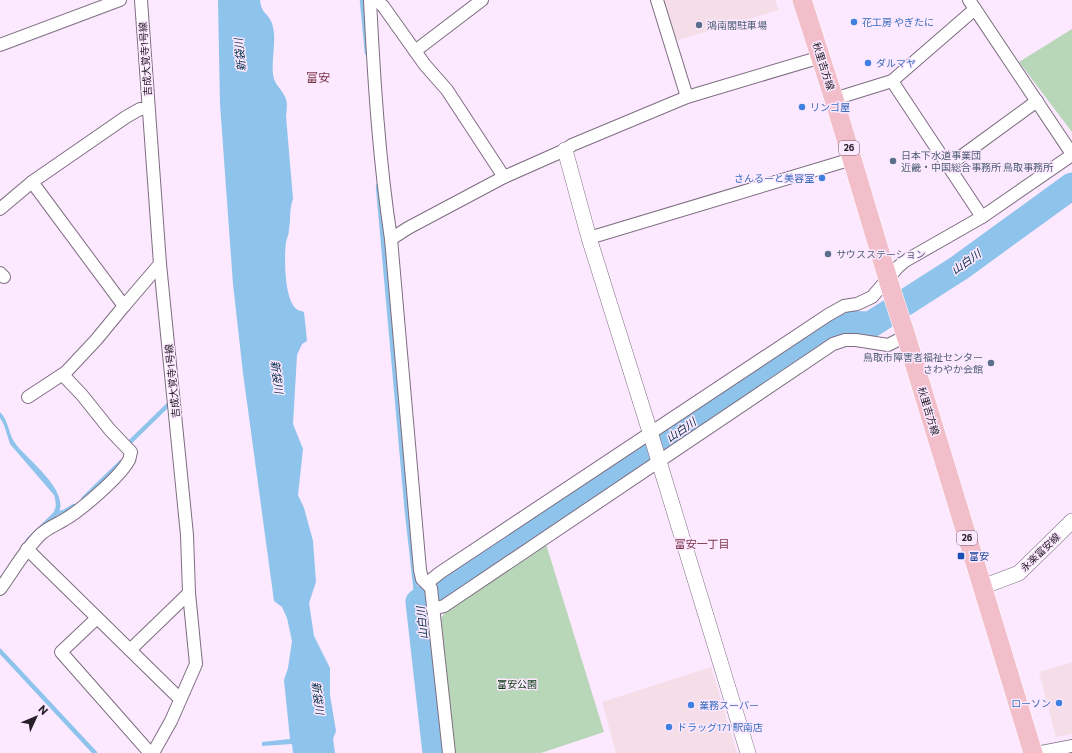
<svg xmlns="http://www.w3.org/2000/svg" width="1072" height="753" font-family="Commissioner,'Noto Sans JP',sans-serif">
	<style>
		.commercial { fill: #f6dee9 }
		.green { fill: #b8d6b8 }
		.water { fill: #8ec3eb }
		.lines { fill: none; stroke-linecap: round; stroke-linejoin: round }
		.stream { stroke: #8ec3eb; stroke-width: 4.5 }
		.river { stroke: #8ec3eb; stroke-width: 27 }
		.minor-casing { stroke: #7e6d81; stroke-width: 14 }
		.tertiary-casing { stroke: #7e6d81; stroke-width: 16 }
		.primary-casing { stroke: #fff; stroke-width: 20 }
		.minor { stroke: #fff; stroke-width: 12 }
		.tertiary { stroke: #fff; stroke-width: 15 }
		.primary { stroke: #f2beca; stroke-width: 19 }
		.shop-dot { fill: #3f7fe0; stroke: #fce8ff; stroke-width: 1.5 }
		.service-dot { fill: #5c6f8a; stroke: #fce8ff; stroke-width: 1.5 }
		.transit-dot { fill: #1a4fb4; stroke: #fce8ff; stroke-width: 1.5 }
		.labels { text-anchor: middle; stroke-width: 3; stroke-linejoin: round; paint-order: stroke }
		.shield { fill: #fce8ff; stroke: #675c69; stroke-width: 1 }
		.shield-label { font-size: 9px; font-weight: bold; fill: #272029 }
		.shop-label { font-size: 10px; fill: #366cbe; stroke: #fce8ff; text-anchor: start }
		.service-label { font-size: 10px; fill: #4e5e75; stroke: #fce8ff; text-anchor: start }
		.street-label { font-size: 10px; fill: #272029; stroke: #fce8ff }
		.transit-label { font-size: 10px; fill: #164399; stroke: #fce8ff; text-anchor: start }
		.park-label { font-size: 10px; fill: #04370b; stroke: #fce8ff }
		.water-label { font-size: 11px; font-style: italic; fill: #032e49; stroke: #fce8ff }
		.neighbourhood-label { font-size: 11px; fill: #7b3549; stroke: #fce8ff }
		.quarter-label { font-size: 12px; fill: #7b3549; stroke: #fce8ff }
	</style>
	<rect width="100%" height="100%" fill="#fce8ff"/>
	<g class="commercial">
		<path d="M663,0H775L779,10L675,41Z"/>
		<path d="M1072,662V734L1056,737L1039,672Z"/>
		<path d="M711,667L737,753H616L602,702Z"/>
	</g>
	<g class="green">
		<path d="M1072,29V132L1019,62Z"/>
		<path d="M546,544L604,732L541,753H454L441,618L446,611Z"/>
	</g>
	<g class="water">
		<path d="M218,0H260C261,12 266,12 271,21C278,36 271,58 273,74C274,84 280,87 284,95C288,101 287,109 286,116L293,199C289,209 291,219 289,229C289,234 287,238 286,242C284,256 284,303 298,310C300,311 302,311 304,312L307,341L302,344L297,355L293,424L303,449L298,495L304,508L313,541L316,582L309,603L314,636L330,668V695L336,731L333,739L335,753H293L292,744L262,746V742L290,739L284,680L288,668L292,641L287,618L282,607L274,601L243,373L233,284L220,104Z"/>
		<path d="M0,412C9,421 8,433 15,443C28,461 73,492 57,516L31,541L0,585V577L20,548L27,538L53,513C57,508 56,501 54,495L10,444L4,425L0,418Z"/>
	</g>
	<g class="lines">
		<g class="stream">
			<path d="M362,0L367,53"/>
			<path d="M378,186L407,512L416,592L419,602"/>
			<path d="M129,443L168,405"/>
			<path d="M83,499L121,462"/>
			<path d="M60,513L64,512L74,506"/>
			<path d="M0,651L95,753"/>
		</g>
		<path class="river" d="M436,753L419,602L458,573H464L564,508L575,498L652,450L838,324L870,325L959,268L1072,186"/>
		<defs>
			<g id="minor">
				<path d="M141,0L160,264L187,535L189,593L196,664L171,721L153,753"/>
				<path d="M370,0C374,80 379,160 391,239L420,570L422,579L431,588L449,753"/>
				<path d="M376,0L383,6L425,65L447,90L504,177"/>
				<path d="M657,0L687,97"/>
				<path d="M969,0L1072,154"/>
				<path d="M0,45L120,0"/>
				<path d="M415,51L482,0"/>
				<path d="M892,81L982,217"/>
				<path d="M834,99L892,81L975,9"/>
				<path d="M948,166L1037,101"/>
				<path d="M32,182L126,117L140,109H148"/>
				<path d="M0,209L32,182L124,306L160,264"/>
				<path d="M589,238L852,159"/>
				<path d="M391,239L408,228L504,177L565,150L572,145L687,97L821,57"/>
				<path d="M0,273L4,277"/>
				<path d="M28,397L66,372L96,340L124,306"/>
				<path d="M27,549L180,699"/>
				<path d="M427,583L441,572L828,315L844,306L857,304L872,297L898,267L905,261L982,217L1072,155"/>
				<path d="M0,589C14,570 24,551 40,535C47,528 56,525 64,520C80,511 120,477 129,460C130,458 130,455 131,452L110,430L82,395L63,375"/>
				<path d="M433,609L444,606L833,344L845,340H856L888,345L906,336"/>
				<path d="M97,618L61,652L150,753"/>
				<path d="M130,650L189,593"/>
				<path d="M1036,753L1072,746"/>
			</g>
			<g id="tertiary">
				<path d="M565,150L589,238L650,432L748,753"/>
				<path d="M982,587L1019,573L1072,521"/>
			</g>
			<path id="primary" d="M802,0L834,99L893,296L906,336L1033,753"/>
		</defs>
		<use href="#minor" class="minor-casing"/>
		<use href="#tertiary" class="tertiary-casing"/>
		<use href="#primary" class="primary-casing"/>
		<use href="#minor" class="minor"/>
		<use href="#tertiary" class="tertiary"/>
		<use href="#primary" class="primary"/>
	</g>
	<g class="shop-dot">
		<circle cx="854" cy="22" r="4"/>
		<circle cx="868" cy="63" r="4"/>
		<circle cx="802" cy="107" r="4"/>
		<circle cx="822" cy="178" r="4"/>
		<circle cx="1059" cy="703" r="4"/>
		<circle cx="691" cy="705" r="4"/>
		<circle cx="669" cy="727" r="4"/>
	</g>
	<g class="service-dot">
		<circle cx="699" cy="25" r="4"/>
		<circle cx="893" cy="161" r="4"/>
		<circle cx="828" cy="254" r="4"/>
		<circle cx="991" cy="363" r="4"/>
	</g>
	<rect class="transit-dot" x="957" y="552" width="8" height="8" rx="2"/>
	<g class="labels">
		<g class="shield">
			<rect x="839" y="141" width="20" height="14" rx="3"/>
			<rect x="957" y="531" width="20" height="14" rx="3"/>
		</g>
		<g class="shield-label">
			<text x="849" y="151">26</text>
			<text x="967" y="541">26</text>
		</g>
		<g class="shop-label">
			<text x="862" y="26">花工房 やぎたに</text>
			<text x="876" y="67">ダルマヤ</text>
			<text x="810" y="111">リンゴ屋</text>
			<text x="814" y="182" text-anchor="end">さんるーと美容室</text>
			<text x="1051" y="707" text-anchor="end">ローソン</text>
			<text x="699" y="709">業務スーパー</text>
			<text x="677" y="731">ドラッグ171 駅南店</text>
		</g>
		<g class="service-label">
			<text x="707" y="29">鴻南閣駐車場</text>
			<text x="901" y="159">日本下水道事業団<tspan x="901" dy="12">近畿・中国総合事務所 鳥取事務所</tspan></text>
			<text x="836" y="258">サウスステーション</text>
			<text x="983" y="361" text-anchor="end">鳥取市障害者福祉センター<tspan x="983" dy="12">さわやか会館</tspan></text>
		</g>
		<g class="street-label">
			<text transform="translate(145 59) rotate(-94)" y="4">吉成大覚寺1号線</text>
			<text transform="translate(824 66) rotate(72)" y="4">秋里吉方線</text>
			<text transform="translate(172 381) rotate(-96)" y="4">吉成大覚寺1号線</text>
			<text transform="translate(929 411) rotate(73)" y="4">秋里吉方線</text>
			<text transform="translate(1040 552) rotate(-44)" y="4">永楽富安線</text>
		</g>
		<g class="transit-label">
			<text x="969" y="560">富安</text>
		</g>
		<g class="park-label">
			<text x="517" y="688">富安公園</text>
		</g>
		<g class="water-label">
			<text transform="translate(240 55) rotate(-96)" y="4">新袋川</text>
			<text transform="translate(966 262) rotate(-35)" y="4">山白川</text>
			<text transform="translate(277 377) rotate(83)" y="4">新袋川</text>
			<text transform="translate(681 430) rotate(-34)" y="4">山白川</text>
			<text transform="translate(422 623) rotate(-95)" y="4">山白川</text>
			<text transform="translate(318 698) rotate(83)" y="4">新袋川</text>
		</g>
		<g class="neighbourhood-label">
			<text x="702" y="548">富安一丁目</text>
		</g>
		<g class="quarter-label">
			<text x="318" y="82">富安</text>
		</g>
	</g>
	<g transform="translate(36 717) rotate(46)" stroke="#fce8ff" stroke-width="3" paint-order="stroke">
	<path d="M0-3L7 15L0 10L-7 15Z" fill="#272029"/>
	<text y="-6" font-size="11" font-weight="bold" text-anchor="middle" fill="#272029">N</text>
	</g>
</svg>
